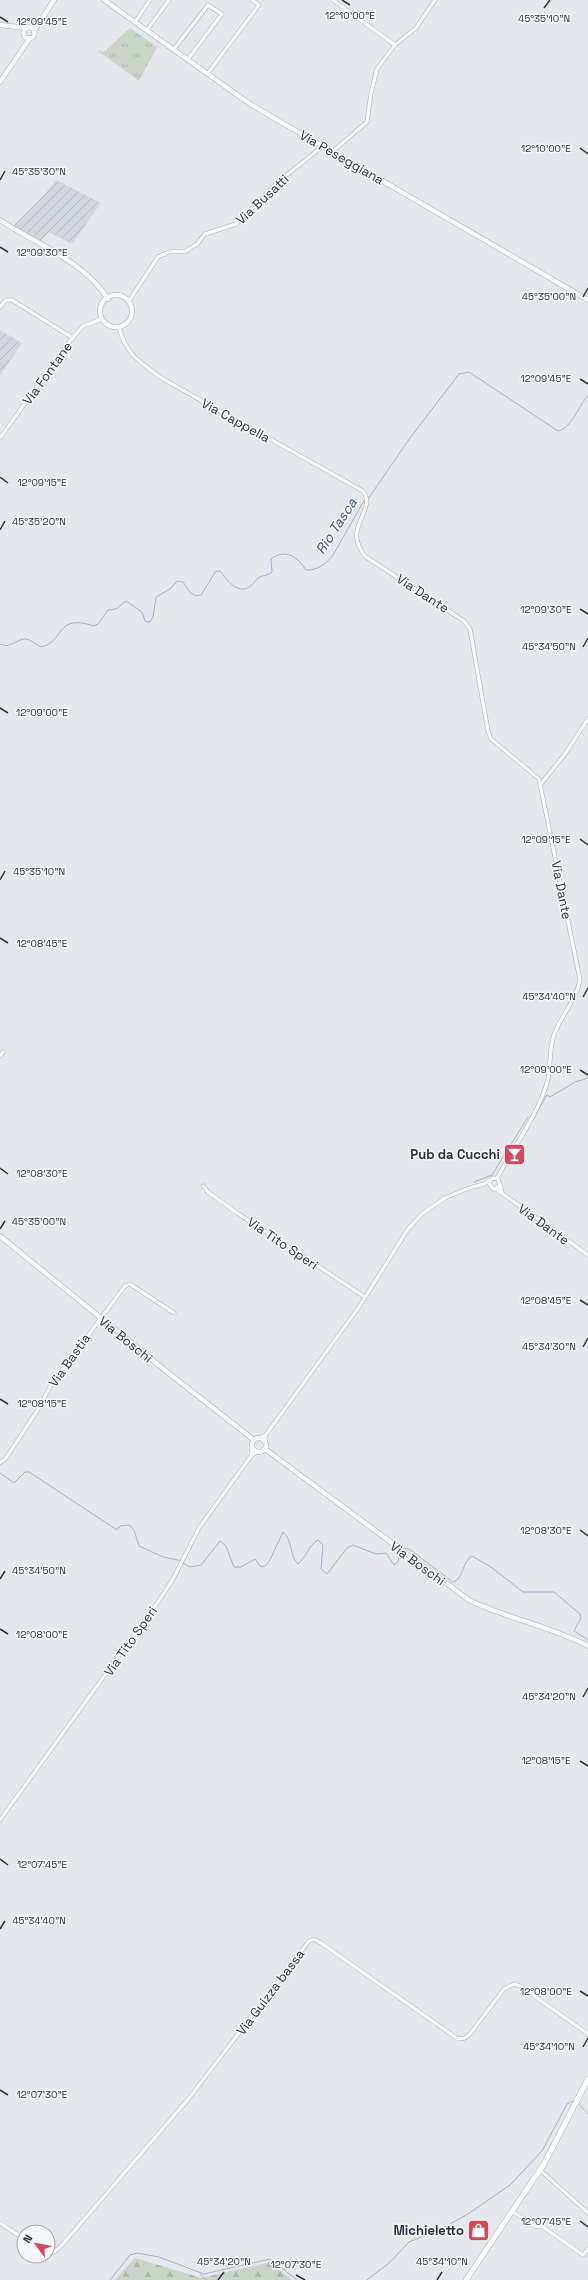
<svg xmlns="http://www.w3.org/2000/svg" width="588" height="2280" font-family="'Space Grotesk',sans-serif">
	<style>
		.industrial { fill: url(#industrial-furrows) }
		.grass { fill: url(#grass-tufts) }
		.forest { fill: url(#forest-firs) }
		.lines { fill: none; stroke-linecap: round; stroke-linejoin: round }
		.stream { stroke: #9fb4cc; stroke-width: 1 }
		.minor-casing { stroke: #a9aeb7; stroke-width: 4.5 }
		.tertiary-casing { stroke: #a9aeb7; stroke-width: 5.5 }
		.secondary-casing { stroke: #a9aeb7; stroke-width: 6 }
		.minor { stroke: #f7f8fa; stroke-width: 3.5 }
		.tertiary { stroke: #f7f8fa; stroke-width: 4.5 }
		.secondary { stroke: #fff; stroke-width: 5 }
		.ticks { fill: none; stroke: #2b3445; stroke-width: 1.5 }
		.labels { text-anchor: middle; stroke-width: 3; stroke-linejoin: round; paint-order: stroke }
		.street-label { font-size: 13px; fill: #2b3445; stroke: #f4f6f9 }
		.poi-label { font-size: 13px; font-weight: bold; fill: #2b3445; stroke: #f4f6f9; text-anchor: end }
		.water-label { font-size: 14px; font-style: italic; fill: #34527a; stroke: #f4f6f9 }
		.ticks-label { font-size: 10px; text-anchor: middle; fill: #2b3445; stroke: #f4f6f9; stroke-width: 3; stroke-linejoin: round; paint-order: stroke }
	</style>
	<defs>
		<pattern id="industrial-furrows" width="10" height="10" patternUnits="userSpaceOnUse"><rect width="10" height="10" fill="#d2d6de"/><path d="M-1 1l2-2M0 10L10 0M9 11l2-2" fill="none" stroke="#b4b8c0"/></pattern>
		<pattern id="grass-tufts" width="24" height="20" patternUnits="userSpaceOnUse"><rect width="24" height="20" fill="#c9d6c5"/><path d="M3 7l-1-3M5 7V3M7 7l1-3M15 17l-1-3M17 17v-4M19 17l1-3" fill="none" stroke="#adb8ab"/></pattern>
		<pattern id="forest-firs" width="22" height="20" patternUnits="userSpaceOnUse"><rect width="22" height="20" fill="#c9d6c5"/><path d="M5 1l3.5 6h-7zM16 11l3.5 6h-7z" fill="#adb8ab"/></pattern>
	</defs>
	<rect width="100%" height="100%" fill="#e4e7ec"/>
	<g class="industrial">
		<path d="M56,180L101,203L72,244L49,232L39,244L12,227L44,195Z"/>
		<path d="M0,330L22,343L0,376Z"/>
	</g>
	<path class="grass" d="M130,28L157,47L139,81L97,50L104,52Z"/>
	<path class="forest" d="M135,2258L202,2278L270,2262L292,2280H115Z"/>
	<g class="lines">
		<g class="stream">
			<path d="M368,499L410,438L459,374L469,372L558,431C571,429 580,404 588,395"/>
			<path d="M0,644L6,646C27,639 20,634 41,647C65,642 55,613 94,626L98,624L108,610L116,609L126,601L142,612L145,621L150,622L153,617L156,597L170,589L177,581L183,582C188,589 191,598 201,595L216,571H220C226,579 238,595 249,587C253,585 255,581 258,578C263,575 267,576 272,572L271,559C285,548 298,557 306,570C317,571 327,563 333,555L365,499"/>
			<path d="M533,1120L547,1095L550,1097L575,1082L588,1078"/>
			<path d="M474,1182L492,1175L528,1117"/>
			<path d="M0,1473L14,1483L25,1472H29L117,1530L120,1526L129,1525L134,1530L139,1546L163,1557L178,1560L190,1567L201,1565L220,1541L226,1546L234,1567H241L255,1559L260,1566L264,1567L270,1560L283,1532C293,1541 289,1555 298,1564C306,1557 309,1545 318,1540L323,1545L321,1569L327,1574L347,1548L353,1545L376,1554L386,1553L394,1565L398,1562L400,1552"/>
			<path d="M403,1548L409,1549L453,1582C464,1579 462,1561 472,1556L491,1567L523,1592H554L580,1614L581,1618L574,1631L588,1640"/>
			<path d="M578,2103L588,2114"/>
			<path d="M200,2274L206,2280"/>
			<path d="M110,2280L130,2255L137,2253L159,2257L204,2274L270,2259L297,2280"/>
			<path d="M367,2280L389,2263L409,2242L437,2231L468,2214L510,2185L542,2151L567,2104L573,2101"/>
		</g>
		<defs>
			<g id="minor">
				<path d="M333,0L395,45"/>
				<path d="M135,22L150,0"/>
				<path d="M147,30L169,0"/>
				<path d="M174,49L208,5L222,14L188,59"/>
				<path d="M208,73L259,5L252,0"/>
				<path d="M332,152L367,122L371,93L377,69L395,45L416,28L435,0"/>
				<path d="M129,301L158,257L169,252L186,251L197,244L205,234L236,224L278,182L323,146"/>
				<path d="M0,307L6,300H12L73,338"/>
				<path d="M119,327C126,355 141,363 163,379L363,491C378,511 340,527 366,557L464,621L470,629L488,731L491,739L539,779L580,980C576,1000 563,1013 555,1032C548,1048 552,1066 547,1083C538,1114 513,1149 497,1178"/>
				<path d="M0,438L69,342L83,326L102,319"/>
				<path d="M541,784L565,754L588,719"/>
				<path d="M0,1056L3,1052"/>
				<path d="M500,1184L499,1187L493,1189L489,1183L493,1178L498,1179L502,1192"/>
				<path d="M203,1186L208,1192L237,1213L365,1297"/>
				<path d="M496,1189L588,1255"/>
				<path d="M259,1438L265,1436"/>
				<path d="M265,1442V1436L359,1307L408,1229L423,1213L445,1198L469,1188L484,1184L490,1180"/>
				<path d="M251,1456L252,1448"/>
				<path d="M0,1463L6,1458L37,1411L51,1385L125,1286L130,1284L174,1313"/>
				<path d="M0,1820L160,1599L173,1579L199,1528L251,1456L257,1452"/>
				<path d="M540,2170L588,2213"/>
				<path d="M512,2211L534,2226L543,2227L583,2255L588,2249"/>
				<path d="M0,2223L24,2239"/>
				<path d="M48,2253L54,2252L62,2245L190,2097L309,1941L314,1939L321,1943L458,2039L465,2038L470,2034L504,1989L514,1984L520,1986L588,2034"/>
			</g>
			<g id="tertiary">
				<path d="M104,0L250,104L588,300"/>
				<path d="M0,25L26,28"/>
				<circle cx="29" cy="33" r="5.5"/>
				<path d="M34,31L54,0"/>
				<path d="M0,82L30,38"/>
				<path d="M0,220C36,244 84,261 108,299"/>
				<circle cx="116" cy="311" r="16"/>
				<path d="M0,1236L171,1375L254,1440"/>
				<circle cx="259" cy="1445" r="7"/>
				<path d="M265,1449L469,1600C508,1619 550,1626 588,1646"/>
			</g>
			<path id="secondary" d="M466,2280L544,2164L588,2079"/>
		</defs>
		<use href="#minor" class="minor-casing"/>
		<use href="#tertiary" class="tertiary-casing"/>
		<use href="#secondary" class="secondary-casing"/>
		<use href="#minor" class="minor"/>
		<use href="#tertiary" class="tertiary"/>
		<use href="#secondary" class="secondary"/>
	</g>
	<path class="ticks" d="M342,0L350,5M544,8L550,0M0,17L8,22M580,148L588,154M0,180L5,171M0,247L8,252M583,297L588,288M580,379L588,384M0,477L8,483M0,530L5,521M580,609L588,614M583,647L588,638M0,708L8,713M580,839L588,845M0,880L5,871M0,938L8,943M583,997L588,988M580,1070L588,1075M0,1168L8,1174M0,1229L5,1221M580,1300L588,1305M583,1347L588,1338M0,1399L8,1404M580,1530L588,1536M0,1579L5,1571M0,1629L8,1634M583,1697L588,1688M580,1761L588,1766M0,1859L8,1865M0,1929L5,1921M580,1991L588,1996M583,2047L588,2038M0,2090L8,2095M580,2221L588,2227M296,2275L305,2280M218,2280L224,2272M437,2280L442,2272"/>
	<defs>
		<symbol id="bar-square" viewBox="-11 -11 22 22"><rect x="-9" y="-9" width="18" height="18" rx="4" fill="#d1495b" stroke="#f4f6f9"/><path d="M-6-5H6L.8 .8V4.5H3.5V6h-7V4.5H-.8V.8Z" fill="#fff"/></symbol>
		<symbol id="shop-square" viewBox="-11 -11 22 22"><rect x="-9" y="-9" width="18" height="18" rx="4" fill="#d1495b" stroke="#f4f6f9"/><path d="M-5-2.5h2.3a2.7 3.5 0 0 1 5.4 0H5L5.5 6h-11ZM-1.5-2.5h3a1.5 2.3 0 0 0-3 0Z" fill="#fff"/></symbol>
	</defs>
	<g fill-rule="evenodd">
		<use href="#bar-square" x="502" y="1142" width="25" height="25"/>
		<use href="#shop-square" x="466" y="2218" width="25" height="25"/>
	</g>
	<g class="labels">
		<g class="street-label">
			<text transform="translate(342 157) rotate(30)" y="5">Via Peseggiana</text>
			<text transform="translate(262 199) rotate(-43)" y="5">Via Busatti</text>
			<text transform="translate(47 373) rotate(-54)" y="5">Via Fontane</text>
			<text transform="translate(236 420) rotate(29)" y="5">Via Cappella</text>
			<text transform="translate(423 593) rotate(33)" y="5">Via Dante</text>
			<text transform="translate(562 890) rotate(79)" y="5">Via Dante</text>
			<text transform="translate(544 1224) rotate(36)" y="5">Via Dante</text>
			<text transform="translate(283 1243) rotate(34)" y="5">Via Tito Speri</text>
			<text transform="translate(126 1339) rotate(39)" y="5">Via Boschi</text>
			<text transform="translate(69 1360) rotate(-55)" y="5">Via Bastia</text>
			<text transform="translate(418 1563) rotate(36)" y="5">Via Boschi</text>
			<text transform="translate(130 1641) rotate(-55)" y="5">Via Tito Speri</text>
			<text transform="translate(270 1992) rotate(-53)" y="5">Via Guizza bassa</text>
		</g>
		<g class="poi-label">
			<text x="500" y="1159">Pub da Cucchi</text>
			<text x="464" y="2235">Michieletto</text>
		</g>
		<g class="water-label">
			<text transform="translate(336 526) rotate(-57)" y="5">Rio Tasca</text>
		</g>
	</g>
	<g class="ticks-label">
		<text x="350" y="19">12°10'00"E</text>
		<text x="544" y="22">45°35'10"N</text>
		<text x="42" y="25">12°09'45"E</text>
		<text x="546" y="152">12°10'00"E</text>
		<text x="39" y="175">45°35'30"N</text>
		<text x="42" y="256">12°09'30"E</text>
		<text x="549" y="300">45°35'00"N</text>
		<text x="546" y="382">12°09'45"E</text>
		<text x="42" y="486">12°09'15"E</text>
		<text x="39" y="525">45°35'20"N</text>
		<text x="546" y="613">12°09'30"E</text>
		<text x="549" y="650">45°34'50"N</text>
		<text x="42" y="716">12°09'00"E</text>
		<text x="546" y="843">12°09'15"E</text>
		<text x="39" y="875">45°35'10"N</text>
		<text x="42" y="947">12°08'45"E</text>
		<text x="549" y="1000">45°34'40"N</text>
		<text x="546" y="1073">12°09'00"E</text>
		<text x="42" y="1177">12°08'30"E</text>
		<text x="39" y="1225">45°35'00"N</text>
		<text x="546" y="1304">12°08'45"E</text>
		<text x="549" y="1350">45°34'30"N</text>
		<text x="42" y="1407">12°08'15"E</text>
		<text x="546" y="1534">12°08'30"E</text>
		<text x="39" y="1574">45°34'50"N</text>
		<text x="42" y="1638">12°08'00"E</text>
		<text x="549" y="1700">45°34'20"N</text>
		<text x="546" y="1764">12°08'15"E</text>
		<text x="42" y="1868">12°07'45"E</text>
		<text x="39" y="1924">45°34'40"N</text>
		<text x="546" y="1995">12°08'00"E</text>
		<text x="549" y="2050">45°34'10"N</text>
		<text x="42" y="2098">12°07'30"E</text>
		<text x="546" y="2225">12°07'45"E</text>
		<text x="224" y="2265">45°34'20"N</text>
		<text x="442" y="2265">45°34'10"N</text>
		<text x="296" y="2268">12°07'30"E</text>
	</g>
	<g transform="translate(36 2244) rotate(302)"><circle r="19" fill="#f4f6f9" stroke="#a4a8b1"/>
	<path d="M0-3L7 15L0 10L-7 15Z" fill="#d1495b"/>
	<text y="-6" font-size="11" font-weight="bold" text-anchor="middle" fill="#2b3445">N</text>
	</g>
</svg>
